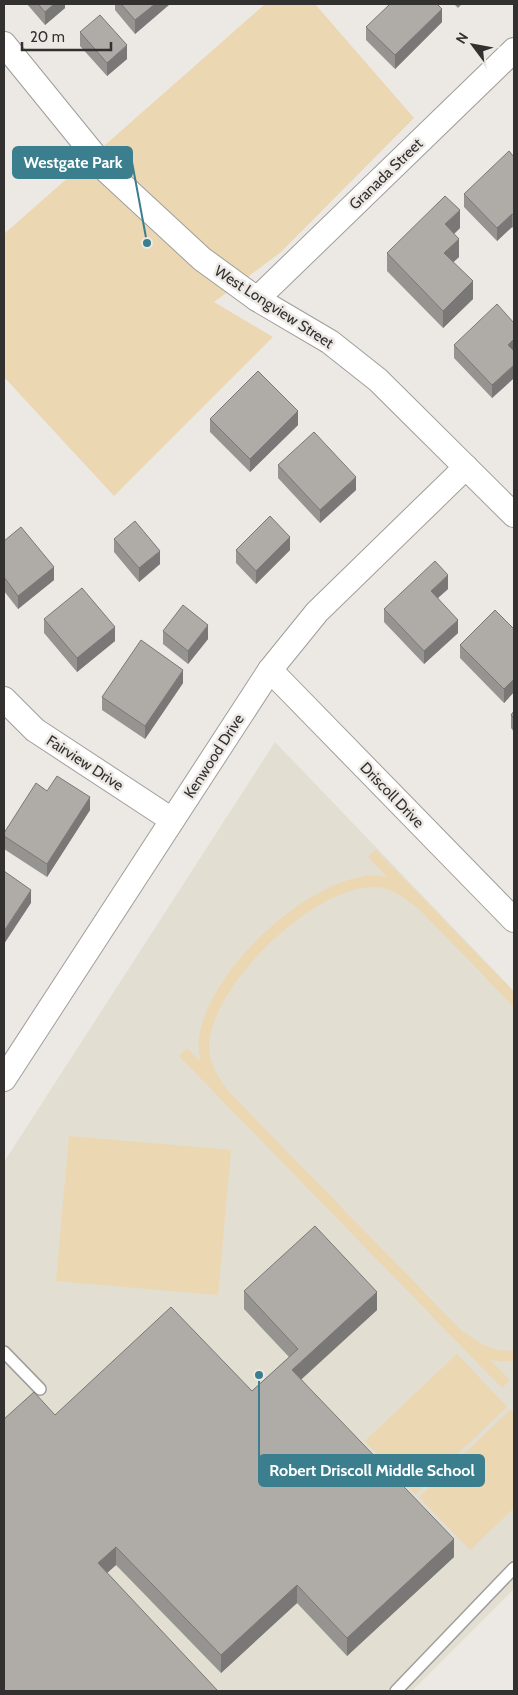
<svg xmlns="http://www.w3.org/2000/svg" width="518" height="1695" font-family="Cabin,sans-serif">
	<style>
		.built { fill: #e3ded2 }
		.green { fill: #ebd7b1 }
		.lines { fill: none; stroke-linecap: round; stroke-linejoin: round }
		.lane-casing { stroke: #a09e9a; stroke-width: 14 }
		.street-casing { stroke: #a09e9a; stroke-width: 26 }
		.lane { stroke: #fff; stroke-width: 11 }
		.street { stroke: #fff; stroke-width: 24 }
		.wall { fill: #969490 }
		.shaded-wall { fill: #7a7876 }
		.building { fill: #afaca8; stroke: #7a7876 }
		.labels { text-anchor: middle; stroke-width: 5; stroke-linejoin: round; paint-order: stroke }
		.street-label { font-size: 15px; fill: #32312f; stroke: #ece9e5 }
		.leader { fill: none; stroke: #3b7f8f; stroke-width: 2 }
		.callout-dot { fill: #3b7f8f; stroke: #ece9e5; stroke-width: 2 }
		.callout { fill: #3b7f8f; stroke: #3b7f8f; stroke-width: 2 }
		.callout-label { font-size: 16px; text-anchor: middle; font-weight: bold; fill: #fff }
	</style>
	<rect width="100%" height="100%" fill="#ece9e5"/>
	<path class="built" d="M275,742L514,991V1589L412,1691H4V1162Z"/>
	<g class="green">
		<path d="M265,4H315L414,118L281,252L214,302L273,337L114,496L4,377V234Z"/>
		<path d="M376,850L514,992V1007L419,909C406,899 392,887 375,887C315,884 207,988 209,1049C210,1066 220,1080 230,1093L459,1328C475,1341 493,1354 514,1350V1361H500L490,1360L510,1380L502,1388L179,1056L187,1048L200,1061C199,1053 198,1046 199,1038C208,972 300,886 365,876C372,875 380,876 387,877L368,857Z"/>
		<path d="M69,1136L231,1150L218,1295L56,1281Z"/>
		<path d="M457,1354L507,1407L415,1494L365,1441Z"/>
		<path d="M511,1409L514,1413V1508L470,1550L419,1497Z"/>
	</g>
	<g class="lines">
		<defs>
			<g id="lane">
				<path d="M4,1352L40,1389"/>
				<path d="M396,1691L514,1568"/>
			</g>
			<g id="street">
				<path d="M4,44L108,172L202,259L257,299L330,342L378,380L514,515"/>
				<path d="M257,299L514,50"/>
				<path d="M270,670L514,920"/>
				<path d="M4,699L35,730L172,820"/>
				<path d="M4,1079L270,670L317,612L466,467"/>
			</g>
		</defs>
		<use href="#lane" class="lane-casing"/>
		<use href="#street" class="street-casing"/>
		<use href="#lane" class="lane"/>
		<use href="#street" class="street"/>
	</g>
	<g class="wall">
		<path d="M27,4H65V8L45,25Z"/>
		<path d="M115,4H170L135,34L115,10Z"/>
		<path d="M454,4H462L458,8Z"/>
		<path d="M442,22L395,69L366,40V27Z"/>
		<path d="M80,32L127,59L107,76L80,46Z"/>
		<path d="M514,157V229L512,227L497,241L464,207V194Z"/>
		<path d="M460,228L454,234L459,257L453,262L473,299L443,328L387,271V253Z"/>
		<path d="M514,323V378L492,398L454,358V345Z"/>
		<path d="M210,419L298,425L250,472L210,432Z"/>
		<path d="M278,465L356,490L320,523L278,478Z"/>
		<path d="M114,539L160,564L139,582L114,552Z"/>
		<path d="M4,541L54,580L18,609L4,591Z"/>
		<path d="M236,550H290L256,584L236,563Z"/>
		<path d="M448,589L438,598L458,633L424,664L384,622V609Z"/>
		<path d="M44,619L115,641L77,672L44,633Z"/>
		<path d="M514,629V692L504,703L460,658V645Z"/>
		<path d="M163,631L208,639L188,664L163,644Z"/>
		<path d="M183,683L145,739L102,710V697Z"/>
		<path d="M514,711V732L511,728V715Z"/>
		<path d="M47,791L90,810L47,877L4,849V833Z"/>
		<path d="M244,1291L377,1310L301,1379L454,1557L347,1656L297,1603L221,1673L116,1565L107,1573L4,1691L55,1415L252,1391L289,1357L244,1309Z"/>
	</g>
	<g class="shaded-wall">
		<path d="M54,4H65V8L45,25V12Z"/>
		<path d="M155,4H170L135,34V20Z"/>
		<path d="M442,9V22L395,69V55Z"/>
		<path d="M127,45V59L107,76V63Z"/>
		<path d="M460,210V228L445,242V224Z"/>
		<path d="M512,214V227L497,241V228Z"/>
		<path d="M459,239V257L444,271V253Z"/>
		<path d="M473,281V299L443,328V311Z"/>
		<path d="M514,339V353L508,345Z"/>
		<path d="M514,365V378L492,398V385Z"/>
		<path d="M298,411V425L250,472V459Z"/>
		<path d="M356,477V490L320,523V510Z"/>
		<path d="M5,494V507L4,508V495Z"/>
		<path d="M290,537V550L256,584V571Z"/>
		<path d="M160,551V564L139,582V568Z"/>
		<path d="M54,567V580L18,609V596Z"/>
		<path d="M448,575V589L431,604V591Z"/>
		<path d="M458,620V633L424,664V651Z"/>
		<path d="M208,625V639L188,664V651Z"/>
		<path d="M115,627V641L77,672V658Z"/>
		<path d="M183,670V683L145,739V726Z"/>
		<path d="M514,679V692L504,703V689Z"/>
		<path d="M90,797V810L47,877V864Z"/>
		<path d="M31,890V903L4,944V931Z"/>
		<path d="M377,1292V1310L292,1388V1370Z"/>
		<path d="M454,1539V1557L347,1656V1638Z"/>
		<path d="M116,1547V1565L98,1581V1563Z"/>
		<path d="M297,1585V1603L221,1673V1655Z"/>
	</g>
	<g class="building">
		<path d="M38,4H54L45,12Z"/>
		<path d="M121,4H155L135,20Z"/>
		<path d="M390,4H437L442,9L395,55L366,27Z"/>
		<path d="M100,15L127,45L107,63L80,32Z"/>
		<path d="M509,151L514,157V216L512,214L497,228L464,194Z"/>
		<path d="M445,196L460,210L445,224L459,239L444,253L473,281L443,311L387,253Z"/>
		<path d="M497,304L514,323V339L508,345L514,351V365L492,385L454,345Z"/>
		<path d="M258,371L298,411L250,459L210,419Z"/>
		<path d="M314,432L356,477L320,510L278,465Z"/>
		<path d="M270,516L290,537L256,571L236,550Z"/>
		<path d="M135,521L160,551L139,568L114,539Z"/>
		<path d="M21,527L54,567L18,596L4,577V541Z"/>
		<path d="M435,561L448,575L431,591L458,620L424,651L384,609Z"/>
		<path d="M82,588L115,627L77,658L44,619Z"/>
		<path d="M183,605L208,625L188,651L163,631Z"/>
		<path d="M495,610L514,629V679L504,689L460,645Z"/>
		<path d="M141,640L183,670L145,726L102,697Z"/>
		<path d="M514,711V718L511,715Z"/>
		<path d="M57,776L90,797L47,864L4,836V833L36,783L47,791Z"/>
		<path d="M4,871L31,890L4,931Z"/>
		<path d="M315,1226L377,1292L292,1370L454,1539L347,1638L297,1585L221,1655L116,1547L98,1563L218,1691H4V1419L34,1392L55,1415L171,1307L252,1391L298,1349L244,1291Z"/>
	</g>
	<g class="labels">
		<g class="street-label">
			<text transform="translate(386 174) rotate(-44)" y="5">Granada Street</text>
			<text transform="translate(274 307) rotate(33)" y="5">West Longview Street</text>
			<text transform="translate(214 756) rotate(-57)" y="5">Kenwood Drive</text>
			<text transform="translate(85 763) rotate(33)" y="5">Fairview Drive</text>
			<text transform="translate(392 795) rotate(46)" y="5">Driscoll Drive</text>
		</g>
	</g>
	<path class="leader" d="M147 243L132 162M259 1375L259 1470"/>
	<g class="callout-dot">
		<circle cx="147" cy="243" r="5"/>
		<circle cx="259" cy="1375" r="5"/>
	</g>
	<g class="callout">
		<rect x="13" y="147" width="119" height="31" rx="5"/>
		<rect x="259" y="1455" width="225" height="31" rx="5"/>
	</g>
	<g class="callout-label">
		<text x="73" y="168">Westgate Park</text>
		<text x="372" y="1476">Robert Driscoll Middle School</text>
	</g>
	<rect width="518" height="1695" fill="none" stroke="#32312f" stroke-width="10"/>
	<g transform="translate(473 45) rotate(302)" stroke="#ece9e5" stroke-width="4" paint-order="stroke">
	<path d="M0-4L9 19L0 12L-9 19Z" fill="#32312f"/>
	<text y="-8" font-size="14" font-weight="bold" text-anchor="middle" fill="#32312f">N</text>
	</g>
	<path d="M22 42v8h89v-8" fill="none" stroke="#32312f" stroke-width="2.5"/>
	<text x="30" y="42" font-size="15" fill="#32312f" stroke="#ece9e5" stroke-width="4" paint-order="stroke">20 m</text>
</svg>
